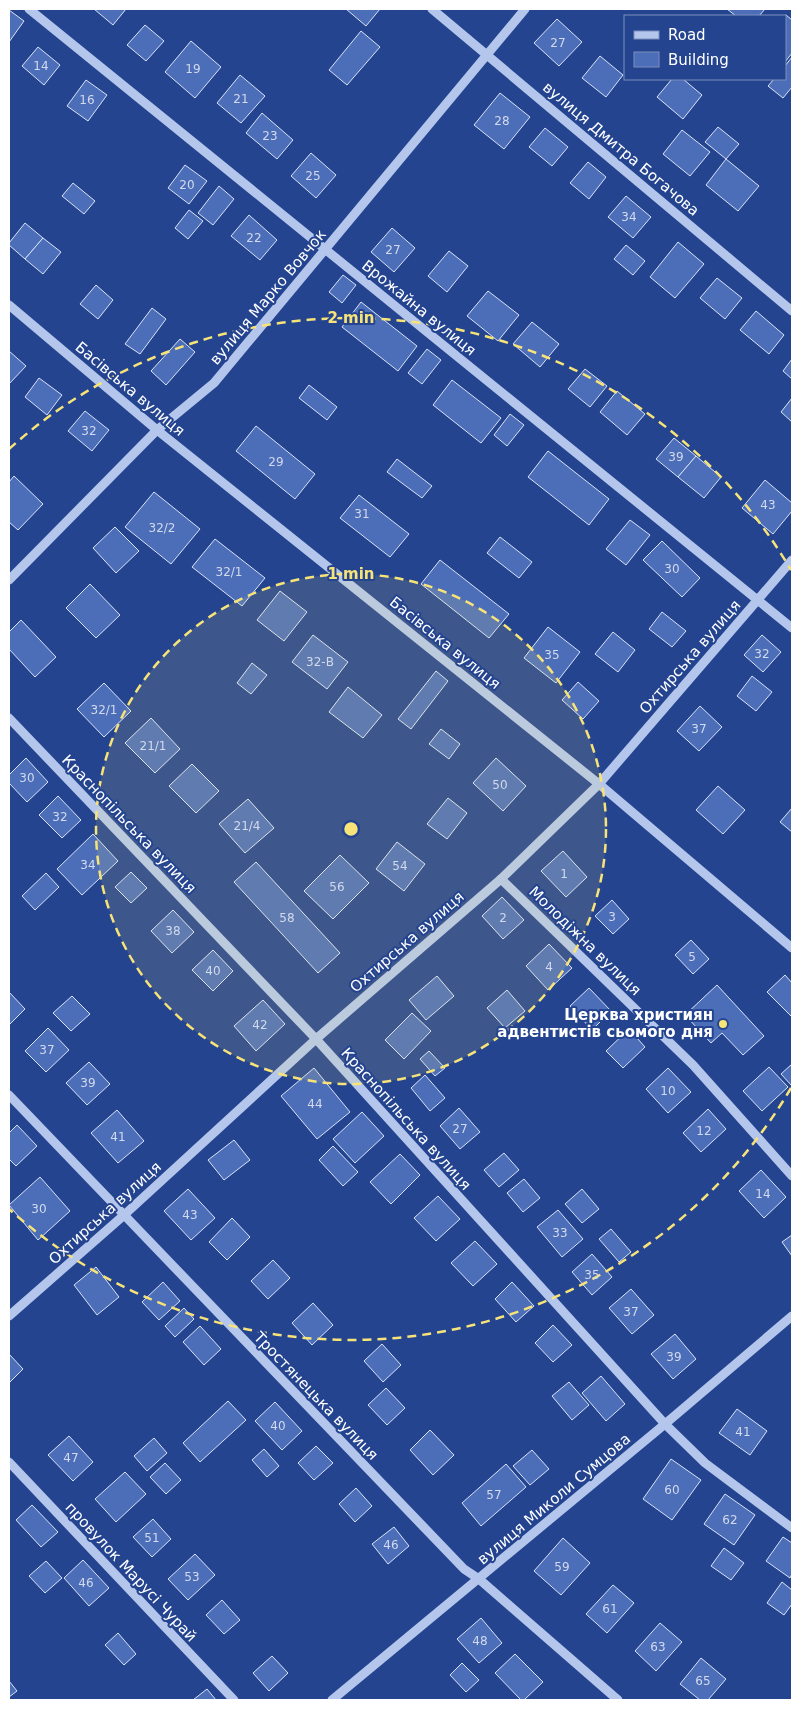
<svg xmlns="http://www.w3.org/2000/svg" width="801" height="1709" font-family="'DejaVu Sans',sans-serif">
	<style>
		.building { fill: #4c6db7; stroke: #d9e3f9 }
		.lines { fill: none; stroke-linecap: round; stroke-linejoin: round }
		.minor { stroke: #b4c6ec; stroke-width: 9 }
		.ring { fill: none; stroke: #f7e378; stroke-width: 2.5; stroke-dasharray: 9 6 }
		.poi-dot { fill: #f7e378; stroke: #244490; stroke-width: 2 }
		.labels { text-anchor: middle; stroke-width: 4; stroke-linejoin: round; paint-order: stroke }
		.number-label { font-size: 12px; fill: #d2daed }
		.street-label { font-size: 15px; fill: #fff; stroke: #244490 }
		.poi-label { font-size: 15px; font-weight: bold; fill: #fff; stroke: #244490; text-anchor: end }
		.centre { fill: #f7e378; stroke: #244490; stroke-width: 2.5 }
		.ring-label { font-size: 15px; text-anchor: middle; font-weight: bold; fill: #f7e378; stroke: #244490; stroke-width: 4; stroke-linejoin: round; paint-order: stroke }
	</style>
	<rect width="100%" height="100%" fill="#244490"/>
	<g class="building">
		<path d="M94,9H126L113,25Z"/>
		<path d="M346,9H380L366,26Z"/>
		<path d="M727,9H765L759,16H736Z"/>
		<path d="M9,10L24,21L9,42Z"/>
		<path d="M786,15L792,20V53L785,62L784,16Z"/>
		<path d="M557,19L582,42L559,66L534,43Z"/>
		<path d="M145,25L164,41L146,61L127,45Z"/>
		<path d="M361,31L380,47L347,85L329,70Z"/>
		<path d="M191,41L221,67L195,98L165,72Z"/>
		<path d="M38,47L60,65L44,85L22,66Z"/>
		<path d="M600,56L623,75L606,97L582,78Z"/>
		<path d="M792,57V87L783,98L768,86L774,79H785V66Z"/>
		<path d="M240,75L265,96L241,123L217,103Z"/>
		<path d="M672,79H683L702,95L683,119L657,97Z"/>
		<path d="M86,80L107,95L88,121L67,106Z"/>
		<path d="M500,93L530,117L504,149L474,125Z"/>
		<path d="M262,113L293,140L277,159L246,133Z"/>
		<path d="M718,127L739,144L726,159L705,142Z"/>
		<path d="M545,128L568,147L552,166L529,147Z"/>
		<path d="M682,130L710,152L690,176L663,154Z"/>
		<path d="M311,153L336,175L316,198L291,176Z"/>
		<path d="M726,159L759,186L738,211L706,185Z"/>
		<path d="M588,162L606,177L589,199L570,183Z"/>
		<path d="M185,165L207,181L189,204L168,188Z"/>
		<path d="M73,183L95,201L84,214L62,196Z"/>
		<path d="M219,186L234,199L213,225L198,213Z"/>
		<path d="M626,196L651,217L633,238L608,217Z"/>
		<path d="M189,210L203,221L188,239L175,228Z"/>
		<path d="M249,215L277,240L260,260L231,236Z"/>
		<path d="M25,223L43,238L25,259L9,245V243Z"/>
		<path d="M392,228L415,248L394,272L371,252Z"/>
		<path d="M43,238L61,252L43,274L25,259Z"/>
		<path d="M678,242L704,264L675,298L650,277Z"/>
		<path d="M626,245L645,261L633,275L614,259Z"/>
		<path d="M449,251L468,266L447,292L428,276Z"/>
		<path d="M343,275L356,285L342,303L329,292Z"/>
		<path d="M717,278L742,298L725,319L700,298Z"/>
		<path d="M96,285L113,300L98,319L80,304Z"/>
		<path d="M488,291L519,315L498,341L467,316Z"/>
		<path d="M361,302L417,346L398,371L342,327Z"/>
		<path d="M152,308L166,319L140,354L125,344Z"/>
		<path d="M756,311L784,335L769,354L740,330Z"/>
		<path d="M532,322L559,344L540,367L513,344Z"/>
		<path d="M180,339L195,352L166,385L151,371Z"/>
		<path d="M427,349L441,360L422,384L408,373Z"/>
		<path d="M9,351L26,366L9,384Z"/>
		<path d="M792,359V379L783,371Z"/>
		<path d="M585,369L607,386L590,407L568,389Z"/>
		<path d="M39,378L62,395L47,415L25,397Z"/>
		<path d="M452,380L501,418L481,443L433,405Z"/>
		<path d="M309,385L337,407L327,420L299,398Z"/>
		<path d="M617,391L645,414L627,435L600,412Z"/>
		<path d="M792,398V422L781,412Z"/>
		<path d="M85,411L109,430L92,451L68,431Z"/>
		<path d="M510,414L524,425L507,446L494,435Z"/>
		<path d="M256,426L315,474L295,499L236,451Z"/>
		<path d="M674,438L696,456L678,477L656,459Z"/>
		<path d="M548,451L609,499L589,525L528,477Z"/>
		<path d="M696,456L721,477L704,498L678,477Z"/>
		<path d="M397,459L432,486L422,498L387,472Z"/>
		<path d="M14,476L43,504L18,530L9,522V482Z"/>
		<path d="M765,480L792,503V511L773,534L742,508Z"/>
		<path d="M154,492L200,529L171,564L125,527Z"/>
		<path d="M359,495L409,534L390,557L340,518Z"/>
		<path d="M630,520L650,535L626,565L606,549Z"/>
		<path d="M115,527L139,551L116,573L93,548Z"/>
		<path d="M500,537L532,562L519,578L487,553Z"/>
		<path d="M215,539L265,578L242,606L192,567Z"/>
		<path d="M662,541L700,578L682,597L643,560Z"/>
		<path d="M440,560L509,614L489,638L421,584Z"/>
		<path d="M90,584L120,615L96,638L66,608Z"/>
		<path d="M280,591L307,612L284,641L257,620Z"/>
		<path d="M662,612L686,631L672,647L649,629Z"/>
		<path d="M21,620L56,657L35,677L9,649V632Z"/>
		<path d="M548,627L580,652L556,683L524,658Z"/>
		<path d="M613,632L635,650L618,672L595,654Z"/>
		<path d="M313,635L348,662L327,689L292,662Z"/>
		<path d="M762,635L781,652L763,672L744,655Z"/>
		<path d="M252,663L267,675L251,694L237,683Z"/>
		<path d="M436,671L448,681L411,729L398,719Z"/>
		<path d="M752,676L772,692L756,711L737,696Z"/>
		<path d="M578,682L599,701L583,719L562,700Z"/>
		<path d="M104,683L131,711L104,737L77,709Z"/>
		<path d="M348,687L382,715L363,738L329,712Z"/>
		<path d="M700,706L722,727L699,751L677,731Z"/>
		<path d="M151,718L180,749L155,773L125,743Z"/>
		<path d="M441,729L460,744L449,759L429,744Z"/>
		<path d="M26,758L48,782L27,802L9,783V775Z"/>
		<path d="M496,758L526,786L503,811L473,783Z"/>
		<path d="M192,764L219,791L196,813L169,786Z"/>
		<path d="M718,786L745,810L723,834L696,810Z"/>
		<path d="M58,796L81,820L62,838L39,815Z"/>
		<path d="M448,798L467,813L447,839L427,824Z"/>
		<path d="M248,799L274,828L245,853L219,824Z"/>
		<path d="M792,808V832L780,822Z"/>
		<path d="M93,834L118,861L82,895L57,869Z"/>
		<path d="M397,842L425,864L404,891L376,869Z"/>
		<path d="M563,851L587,877L566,897L541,871Z"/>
		<path d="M340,855L369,883L333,919L304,891Z"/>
		<path d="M256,862L340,953L318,973L234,882Z"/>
		<path d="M131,872L147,888L131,903L115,887Z"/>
		<path d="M46,873L59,887L35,910L22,896Z"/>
		<path d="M502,897L524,920L503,939L482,916Z"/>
		<path d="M612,900L629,919L613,934L595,916Z"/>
		<path d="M173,910L194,932L172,953L151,931Z"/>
		<path d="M691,940L709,959L693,974L675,955Z"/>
		<path d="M549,944L572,968L548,990L526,966Z"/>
		<path d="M213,950L233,971L213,991L192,970Z"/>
		<path d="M785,975L792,983V1015L791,1016L767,992Z"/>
		<path d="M437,976L454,996L426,1020L409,1000Z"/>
		<path d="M717,985L764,1036L743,1055L722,1033L711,1043L685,1015Z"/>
		<path d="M589,988L611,1011L592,1030L570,1006Z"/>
		<path d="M507,990L525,1011L505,1028L487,1008Z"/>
		<path d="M9,992L25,1009L9,1025Z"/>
		<path d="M72,996L90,1014L71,1031L53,1013Z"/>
		<path d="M263,1000L285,1024L256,1051L234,1026Z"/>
		<path d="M412,1013L431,1031L404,1059L385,1040Z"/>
		<path d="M48,1028L69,1050L46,1072L25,1051Z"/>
		<path d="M629,1029L645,1047L623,1068L606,1051Z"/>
		<path d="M429,1051L445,1068L435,1076L420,1059Z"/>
		<path d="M89,1062L110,1084L87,1105L66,1083Z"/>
		<path d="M792,1064V1086L781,1074Z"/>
		<path d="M769,1067L788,1087L762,1111L743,1091Z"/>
		<path d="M314,1068L350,1112L317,1139L281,1096Z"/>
		<path d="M668,1068L691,1092L668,1113L646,1089Z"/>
		<path d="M425,1075L445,1098L430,1111L411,1088Z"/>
		<path d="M459,1108L480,1132L460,1149L440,1126Z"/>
		<path d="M708,1109L726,1129L701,1152L683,1133Z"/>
		<path d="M117,1110L144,1141L118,1163L91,1133Z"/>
		<path d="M362,1112L384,1136L355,1163L333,1139Z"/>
		<path d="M17,1125L37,1146L16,1166L9,1159V1133Z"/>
		<path d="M234,1140L250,1160L224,1180L208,1160Z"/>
		<path d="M333,1146L358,1172L343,1186L319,1160Z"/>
		<path d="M504,1153L519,1170L499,1187L484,1170Z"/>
		<path d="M400,1154L420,1175L391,1204L370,1182Z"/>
		<path d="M761,1170L786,1197L764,1218L739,1191Z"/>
		<path d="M40,1177L70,1211L38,1240L9,1205Z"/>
		<path d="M524,1179L540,1198L523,1212L507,1193Z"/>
		<path d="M188,1189L215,1218L191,1240L164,1211Z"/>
		<path d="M582,1189L599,1209L582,1223L565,1204Z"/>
		<path d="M438,1196L460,1219L436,1241L414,1218Z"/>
		<path d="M558,1210L583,1239L562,1257L537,1227Z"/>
		<path d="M232,1218L250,1237L227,1260L209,1242Z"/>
		<path d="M611,1229L631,1252L619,1262L599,1239Z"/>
		<path d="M792,1235V1256L782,1242Z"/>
		<path d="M475,1241L497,1264L473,1286L451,1263Z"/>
		<path d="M592,1254L612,1277L592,1295L572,1272Z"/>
		<path d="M273,1260L290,1278L268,1299L251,1281Z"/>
		<path d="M96,1267L119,1297L97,1315L74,1285Z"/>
		<path d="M163,1282L180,1301L159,1320L142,1302Z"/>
		<path d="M512,1282L534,1306L516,1322L495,1299Z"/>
		<path d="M631,1289L654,1315L632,1334L609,1308Z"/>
		<path d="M313,1303L333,1325L312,1345L292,1323Z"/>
		<path d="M184,1308L194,1319L175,1337L165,1326Z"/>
		<path d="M553,1325L572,1345L553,1362L535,1343Z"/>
		<path d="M200,1326L221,1349L204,1365L183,1342Z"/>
		<path d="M675,1334L696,1359L673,1379L651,1354Z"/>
		<path d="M382,1344L401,1365L383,1382L364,1361Z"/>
		<path d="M9,1354L23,1369L9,1383Z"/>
		<path d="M601,1376L625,1404L606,1421L582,1393Z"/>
		<path d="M569,1382L589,1405L572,1420L552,1396Z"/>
		<path d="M386,1388L405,1408L387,1425L368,1405Z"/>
		<path d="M228,1401L246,1420L200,1462L183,1443Z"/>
		<path d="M275,1402L302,1431L282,1450L255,1421Z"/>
		<path d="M737,1409L767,1431L750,1455L719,1433Z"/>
		<path d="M430,1430L454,1455L433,1475L410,1450Z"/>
		<path d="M69,1436L93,1462L73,1481L48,1455Z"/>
		<path d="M154,1438L167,1453L147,1471L134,1456Z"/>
		<path d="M316,1446L333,1463L314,1480L298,1463Z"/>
		<path d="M264,1449L279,1466L267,1477L252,1460Z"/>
		<path d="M532,1450L549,1469L530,1485L513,1466Z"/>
		<path d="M671,1459L701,1480L672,1520L643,1499Z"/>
		<path d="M165,1463L181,1480L166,1494L150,1477Z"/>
		<path d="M506,1464L526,1487L481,1526L462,1503Z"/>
		<path d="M125,1472L146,1494L116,1522L95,1499Z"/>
		<path d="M356,1488L372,1506L355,1522L339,1504Z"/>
		<path d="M725,1494L755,1515L734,1545L704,1524Z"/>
		<path d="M32,1505L58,1532L41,1547L16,1520Z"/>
		<path d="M153,1519L171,1539L152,1557L133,1537Z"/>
		<path d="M394,1527L409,1546L388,1564L372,1544Z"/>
		<path d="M783,1537L792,1543V1574L790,1578L766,1561Z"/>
		<path d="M563,1538L590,1563L561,1595L534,1571Z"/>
		<path d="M724,1548L744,1563L731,1580L711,1566Z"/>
		<path d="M195,1554L215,1575L188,1600L168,1579Z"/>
		<path d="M83,1560L109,1588L89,1606L64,1578Z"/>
		<path d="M46,1561L62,1578L45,1593L29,1576Z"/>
		<path d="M782,1582L792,1590V1604L784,1615L767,1603Z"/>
		<path d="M613,1585L634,1603L607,1633L586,1614Z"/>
		<path d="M222,1600L240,1620L224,1634L206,1615Z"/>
		<path d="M481,1618L502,1643L479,1663L457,1639Z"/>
		<path d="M660,1623L682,1642L656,1671L635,1651Z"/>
		<path d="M118,1633L136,1654L124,1665L105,1645Z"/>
		<path d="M515,1654L543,1682L524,1700H521L495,1673Z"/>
		<path d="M272,1656L288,1673L269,1691L253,1673Z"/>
		<path d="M701,1658L726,1679L708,1700H700L680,1684Z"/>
		<path d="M462,1663L479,1680L466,1692L450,1675Z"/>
		<path d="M9,1681L17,1691L9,1697Z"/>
		<path d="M207,1689L216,1700H193Z"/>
	</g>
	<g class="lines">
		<g class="minor">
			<path d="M29,9L792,628"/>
			<path d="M432,9L792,311"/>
			<path d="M9,305L157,430L599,784L792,948"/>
			<path d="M9,580L157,430L214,383L525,9"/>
			<path d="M9,718L316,1039L665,1424L705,1463L792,1528"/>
			<path d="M501,879L693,1065L792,1176"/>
			<path d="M9,1095L464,1569L479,1579L618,1700"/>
			<path d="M9,1316L123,1216L316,1039L501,879L599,784L792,560"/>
			<path d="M9,1462L234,1700"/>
			<path d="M332,1700L665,1424L792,1316"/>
		</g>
	</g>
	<circle cx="351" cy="829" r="255" fill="#f7e378" fill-opacity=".12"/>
	<g class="ring">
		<circle cx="351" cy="829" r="255"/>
		<path d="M791 1088A511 511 0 0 1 9 1209M9 449A511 511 0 0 1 791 570"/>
	</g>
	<circle class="poi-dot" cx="723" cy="1024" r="5"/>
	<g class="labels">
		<g class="number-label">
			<text x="558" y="47">27</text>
			<text x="41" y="70">14</text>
			<text x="193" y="73">19</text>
			<text x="241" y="103">21</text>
			<text x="87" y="104">16</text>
			<text x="502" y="125">28</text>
			<text x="270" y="140">23</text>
			<text x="313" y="180">25</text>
			<text x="187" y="189">20</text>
			<text x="629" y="221">34</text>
			<text x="254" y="242">22</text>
			<text x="393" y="254">27</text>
			<text x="89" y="435">32</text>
			<text x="676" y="461">39</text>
			<text x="276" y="466">29</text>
			<text x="768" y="509">43</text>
			<text x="362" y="518">31</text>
			<text x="162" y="532">32/2</text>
			<text x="672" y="573">30</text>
			<text x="229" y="576">32/1</text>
			<text x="762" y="658">32</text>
			<text x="552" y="659">35</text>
			<text x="320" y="666">32-В</text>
			<text x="104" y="714">32/1</text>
			<text x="699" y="733">37</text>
			<text x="153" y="750">21/1</text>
			<text x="27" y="782">30</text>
			<text x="500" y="789">50</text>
			<text x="60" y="821">32</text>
			<text x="247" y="830">21/4</text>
			<text x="88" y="869">34</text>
			<text x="400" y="870">54</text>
			<text x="564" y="878">1</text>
			<text x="337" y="891">56</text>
			<text x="612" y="921">3</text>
			<text x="287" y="922">58</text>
			<text x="503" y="922">2</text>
			<text x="173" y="935">38</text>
			<text x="692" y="961">5</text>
			<text x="549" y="971">4</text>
			<text x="213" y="975">40</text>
			<text x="260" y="1029">42</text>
			<text x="47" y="1054">37</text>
			<text x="88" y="1087">39</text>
			<text x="668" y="1095">10</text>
			<text x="315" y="1108">44</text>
			<text x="460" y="1133">27</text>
			<text x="704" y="1135">12</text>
			<text x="118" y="1141">41</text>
			<text x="763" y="1198">14</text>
			<text x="39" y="1213">30</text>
			<text x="190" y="1219">43</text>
			<text x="560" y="1237">33</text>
			<text x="592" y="1279">35</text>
			<text x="631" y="1316">37</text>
			<text x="674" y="1361">39</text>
			<text x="278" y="1430">40</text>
			<text x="743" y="1436">41</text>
			<text x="71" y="1462">47</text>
			<text x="672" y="1494">60</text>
			<text x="494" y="1499">57</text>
			<text x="730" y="1524">62</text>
			<text x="152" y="1542">51</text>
			<text x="391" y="1549">46</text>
			<text x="562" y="1571">59</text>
			<text x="192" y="1581">53</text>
			<text x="86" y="1587">46</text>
			<text x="610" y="1613">61</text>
			<text x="480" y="1645">48</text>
			<text x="658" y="1651">63</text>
			<text x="703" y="1685">65</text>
		</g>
		<g class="street-label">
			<text transform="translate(621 149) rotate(40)" y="5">вулиця Дмитра Богачова</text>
			<text transform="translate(268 297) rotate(-50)" y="5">вулиця Марко Вовчок</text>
			<text transform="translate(419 308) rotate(39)" y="5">Врожайна вулиця</text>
			<text transform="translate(130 389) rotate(40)" y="5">Басівська вулиця</text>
			<text transform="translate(445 643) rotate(39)" y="5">Басівська вулиця</text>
			<text transform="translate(690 657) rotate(-49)" y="5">Охтирська вулиця</text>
			<text transform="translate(129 824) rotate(46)" y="5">Краснопільська вулиця</text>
			<text transform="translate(585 941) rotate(44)" y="5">Молодіжна вулиця</text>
			<text transform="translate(407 942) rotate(-41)" y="5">Охтирська вулиця</text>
			<text transform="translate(406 1119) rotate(48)" y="5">Краснопільська вулиця</text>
			<text transform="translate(105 1213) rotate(-42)" y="5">Охтирська вулиця</text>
			<text transform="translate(316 1396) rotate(46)" y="5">Тростянецька вулиця</text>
			<text transform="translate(554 1499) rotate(-40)" y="5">вулиця Миколи Сумцова</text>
			<text transform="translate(131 1572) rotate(47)" y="5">провулок Марусі Чурай</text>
		</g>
		<g class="poi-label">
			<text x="713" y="1020">Церква християн<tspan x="713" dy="17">адвентистів сьомого дня</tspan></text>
		</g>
	</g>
	<circle cx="351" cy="829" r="8" class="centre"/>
	<g class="ring-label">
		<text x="351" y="323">2 min</text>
		<text x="351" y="579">1 min</text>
	</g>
	<rect width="801" height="1709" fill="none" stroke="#ffffff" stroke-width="20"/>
	<rect x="624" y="15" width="162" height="65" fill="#244490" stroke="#7c8fbc"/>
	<rect x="634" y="31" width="25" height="8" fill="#b4c6ec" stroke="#7c8fbc"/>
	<text x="668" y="40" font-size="15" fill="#ffffff">Road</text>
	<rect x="634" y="52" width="25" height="15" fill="#4c6db7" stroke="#7c8fbc"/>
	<text x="668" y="65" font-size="15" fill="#ffffff">Building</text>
</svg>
